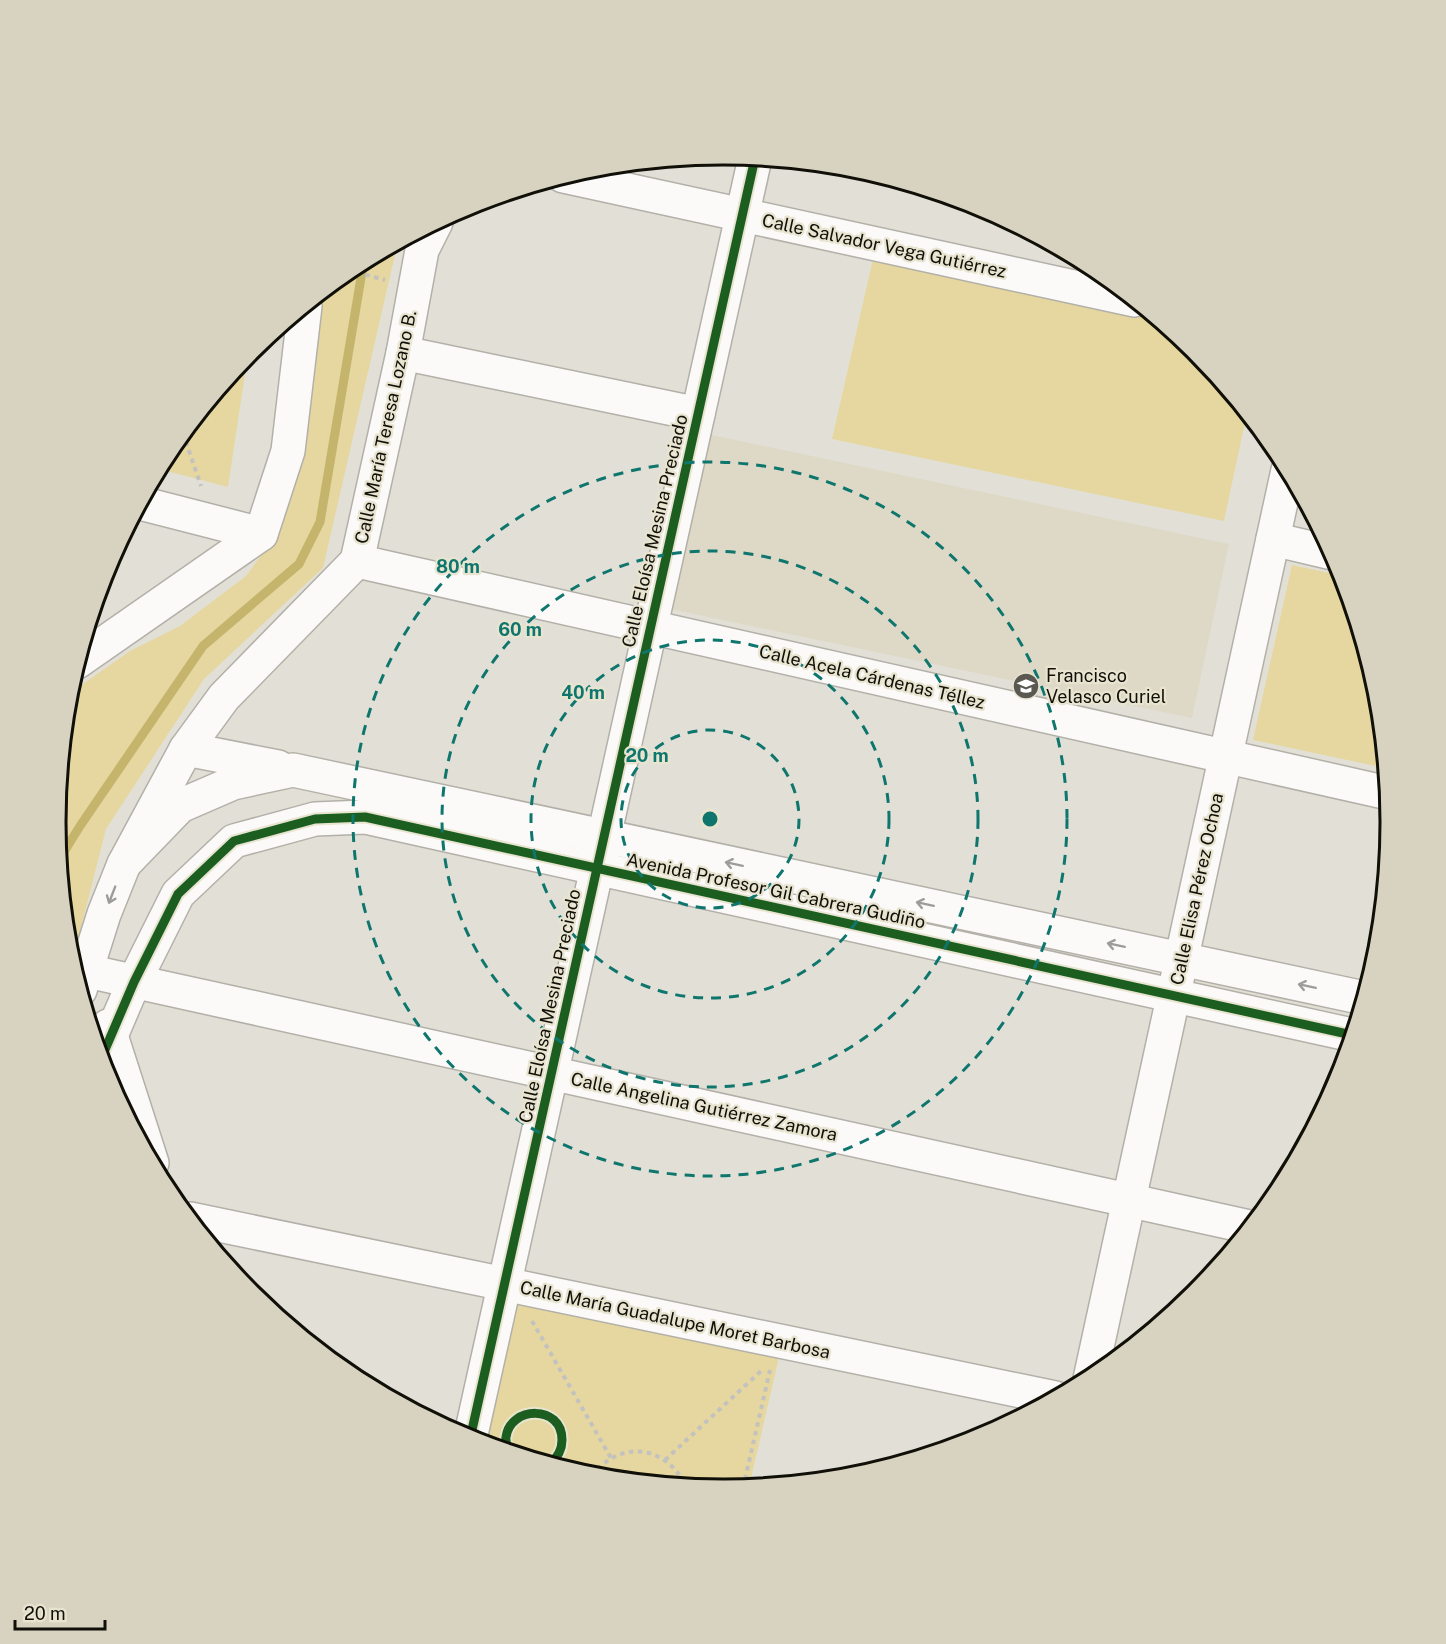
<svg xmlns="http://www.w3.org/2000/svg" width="1446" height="1644" font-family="'Public Sans',sans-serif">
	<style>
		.built { fill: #ddd9c6 }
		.green { fill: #e5d79f }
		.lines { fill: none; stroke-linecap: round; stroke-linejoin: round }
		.stream { stroke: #c5b56c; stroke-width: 9 }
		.minor-casing { stroke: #b2b0a8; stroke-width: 36 }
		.path { stroke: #c3c2be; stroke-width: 4; stroke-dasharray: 4.5 4.5; stroke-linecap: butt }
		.minor { stroke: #fbfaf9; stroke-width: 33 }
		.cycleway-casing { stroke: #e8e4d0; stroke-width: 13 }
		.cycleway { stroke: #1b5e20; stroke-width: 9 }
		.oneway { stroke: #9d9c99 }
		.ring { fill: none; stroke: #0f766e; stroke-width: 3; stroke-dasharray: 10 8 }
		.labels { text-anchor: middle; stroke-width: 4.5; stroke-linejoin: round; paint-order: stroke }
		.street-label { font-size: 18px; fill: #100f08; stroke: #e8e4d0 }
		.poi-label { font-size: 18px; fill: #100f08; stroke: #e8e4d0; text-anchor: start }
		.rim { fill: none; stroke: #100f08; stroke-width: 3 }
		.centre { fill: #0f766e; stroke: #e8e4d0; stroke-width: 3 }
		.ring-label { font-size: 18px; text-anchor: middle; font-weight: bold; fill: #0f766e; stroke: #e8e4d0; stroke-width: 4.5; stroke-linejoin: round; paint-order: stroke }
	</style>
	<rect width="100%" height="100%" fill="#e2e0d6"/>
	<path class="built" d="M707,434L1229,544L1192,718L670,609Z"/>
	<g class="green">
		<path d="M399,242L394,259L323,568L204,679L106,829L72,963L68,952L56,822L67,705L80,686L130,651L180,626L246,576L283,525L300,450L322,292L352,267Z"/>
		<path d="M873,259L1158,320L1195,350L1247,413L1224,521L832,439Z"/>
		<path d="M248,354L228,487L159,469L168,451Z"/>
		<path d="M1292,565L1343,576L1378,692L1385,768L1253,740Z"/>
		<path d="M519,1298L779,1357L749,1487L723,1489L592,1477L485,1444Z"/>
	</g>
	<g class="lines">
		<path class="stream" d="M59,860L80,826L203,646L299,564L320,522L364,260"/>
		<defs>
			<g id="minor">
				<path d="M563,176L1134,300"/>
				<path d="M403,353L698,414"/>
				<path d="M140,503L261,534"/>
				<path d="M1273,539L1332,553"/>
				<path d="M357,561L1388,793"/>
				<path d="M77,662L261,534L288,451L305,306"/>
				<path d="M186,749L278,767"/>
				<path d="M124,864L180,806L233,783L293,770L1364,998"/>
				<path d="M87,971L1250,1227"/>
				<path d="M80,990L104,914L124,864L186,749L224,697L357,561L403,353L422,250L436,222"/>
				<path d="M108,1026L152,1163"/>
				<path d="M101,1059L134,982L178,894L234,841L315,819L365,817L1352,1035"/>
				<path d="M190,1219L1055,1398"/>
				<path d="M1090,1379L1288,470"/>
				<path d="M470,1439L755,158"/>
			</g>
		</defs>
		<use href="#minor" class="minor-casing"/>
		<g class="path">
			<path d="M348,270L385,280"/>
			<path d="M183,433L201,486"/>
			<path d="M532,1321L611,1458"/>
			<path d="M665,1460L762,1370"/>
			<path d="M592,1476C620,1439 666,1445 686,1486"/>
			<path d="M743,1488L770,1370"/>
		</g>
		<use href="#minor" class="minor"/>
		<defs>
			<g id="cycleway">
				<path d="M101,1059L134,982L178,894L234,841L315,819L365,817L1352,1035"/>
				<path d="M470,1439L755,158"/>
				<path d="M508,1451C508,1447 505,1441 506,1437C510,1406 562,1404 562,1440C562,1450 557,1458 550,1464"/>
			</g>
		</defs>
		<use href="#cycleway" class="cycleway-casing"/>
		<use href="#cycleway" class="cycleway"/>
	</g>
	<defs><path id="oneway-shaft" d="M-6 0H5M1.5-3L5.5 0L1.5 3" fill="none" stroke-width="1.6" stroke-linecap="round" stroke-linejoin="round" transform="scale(1.5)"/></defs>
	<g class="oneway">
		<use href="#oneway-shaft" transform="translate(734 864) rotate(-168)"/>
		<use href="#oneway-shaft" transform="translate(112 895) rotate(111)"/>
		<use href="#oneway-shaft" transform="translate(925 904) rotate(-168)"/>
		<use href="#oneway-shaft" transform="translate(1116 945) rotate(-168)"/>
		<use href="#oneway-shaft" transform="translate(1307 986) rotate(-168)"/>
	</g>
	<g class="ring">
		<circle cx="710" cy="819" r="89"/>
		<circle cx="710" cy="819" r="179"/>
		<circle cx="710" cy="819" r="268"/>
		<circle cx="710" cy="819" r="357"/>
	</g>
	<defs>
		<symbol id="school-disc" viewBox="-11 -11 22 22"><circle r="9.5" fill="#5a5850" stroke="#e8e4d0"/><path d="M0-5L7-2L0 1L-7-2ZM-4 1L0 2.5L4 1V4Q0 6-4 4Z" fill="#fff"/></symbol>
	</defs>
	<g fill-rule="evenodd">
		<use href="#school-disc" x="1011" y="671" width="30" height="30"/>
	</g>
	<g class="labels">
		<g class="street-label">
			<text transform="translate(884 246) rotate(12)" y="6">Calle Salvador Vega Gutiérrez</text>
			<text transform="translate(386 427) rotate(-78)" y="6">Calle María Teresa Lozano B.</text>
			<text transform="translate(655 531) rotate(-77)" y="6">Calle Eloísa Mesina Preciado</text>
			<text transform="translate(872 677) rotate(13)" y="6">Calle Acela Cárdenas Téllez</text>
			<text transform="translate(1197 889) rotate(-78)" y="6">Calle Elisa Pérez Ochoa</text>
			<text transform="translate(776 891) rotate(12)" y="6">Avenida Profesor Gil Cabrera Gudiño</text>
			<text transform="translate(550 1006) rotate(-78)" y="6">Calle Eloísa Mesina Preciado</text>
			<text transform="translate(704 1107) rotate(12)" y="6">Calle Angelina Gutiérrez Zamora</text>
			<text transform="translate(675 1320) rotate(12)" y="6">Calle María Guadalupe Moret Barbosa</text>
		</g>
		<g class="poi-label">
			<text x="1046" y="682">Francisco<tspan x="1046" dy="21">Velasco Curiel</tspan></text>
		</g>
	</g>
	<path d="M0 0H1446V1644H0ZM66 822a657 657 0 1 1 1314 0a657 657 0 1 1-1314 0Z" fill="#d7d3c0" fill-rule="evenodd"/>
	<path class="rim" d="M66 822a657 657 0 1 1 1314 0a657 657 0 1 1-1314 0Z"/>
	<circle cx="710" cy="819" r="9" class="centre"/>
	<g class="ring-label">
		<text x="458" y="573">80 m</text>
		<text x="520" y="636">60 m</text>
		<text x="583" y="699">40 m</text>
		<text x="647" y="762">20 m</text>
	</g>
	<path d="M15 1620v9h90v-9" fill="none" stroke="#100f08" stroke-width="3"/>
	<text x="24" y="1620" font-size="18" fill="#100f08" stroke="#e8e4d0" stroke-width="4.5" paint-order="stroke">20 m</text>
</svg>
